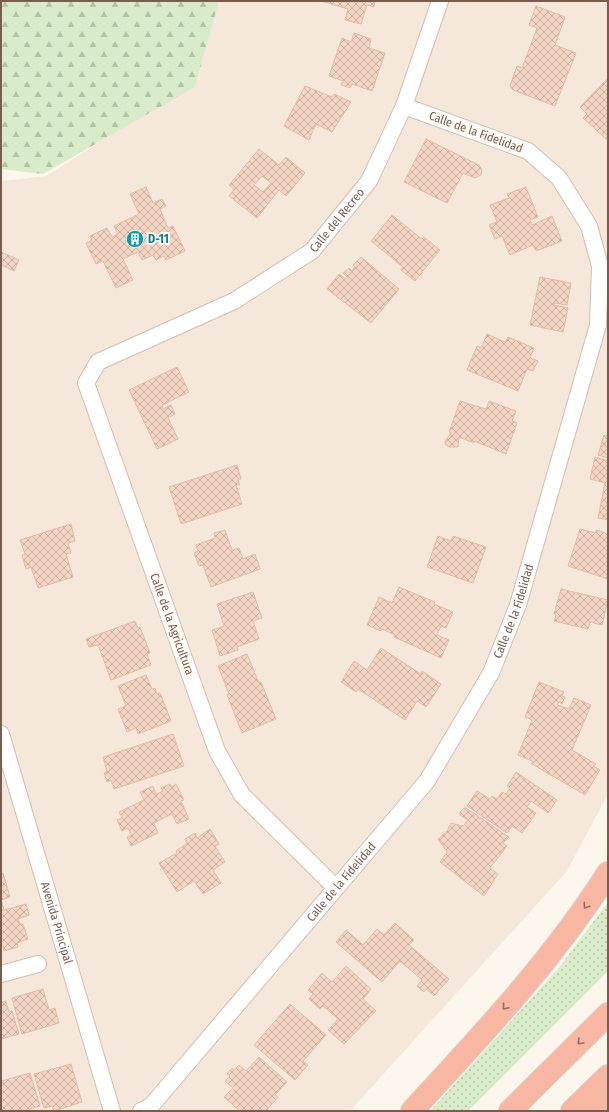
<svg xmlns="http://www.w3.org/2000/svg" width="609" height="1112" font-family="'Fira Sans Condensed',sans-serif">
	<style>
		.residential { fill: #f5e8da }
		.grass { fill: url(#grass-dots) }
		.forest { fill: url(#forest-firs) }
		.building { fill: url(#building-cross-hatch); stroke: #e6bba3; fill-rule: evenodd }
		.lines { fill: none; stroke-linecap: round; stroke-linejoin: round }
		.street-casing { stroke: #d1beb0; stroke-width: 18 }
		.highway-casing { stroke: #dad1cd; stroke-width: 24 }
		.street { stroke: #fff; stroke-width: 16 }
		.highway { stroke: #f7b7a3; stroke-width: 22 }
		.oneway { stroke: #936e5e }
		.labels { text-anchor: middle; stroke-width: 4; stroke-linejoin: round; paint-order: stroke }
		.street-label { font-size: 12px; fill: #7a5c4d; stroke: #fffaf3 }
		.culture-label { font-size: 12px; font-weight: bold; fill: #0d838f; stroke: #fffaf3; text-anchor: start }
	</style>
	<defs>
		<pattern id="grass-dots" width="8" height="8" patternUnits="userSpaceOnUse"><rect width="8" height="8" fill="#d8ecc9"/><path d="M2 2h.1M6 6h.1" fill="none" stroke="#b4c2a5" stroke-width="1.8" stroke-linecap="round"/></pattern>
		<pattern id="forest-firs" width="22" height="20" patternUnits="userSpaceOnUse"><rect width="22" height="20" fill="#d8ecc9"/><path d="M5 1l3.5 6h-7zM16 11l3.5 6h-7z" fill="#b4c2a5"/></pattern>
		<pattern id="building-cross-hatch" width="8" height="8" patternUnits="userSpaceOnUse"><rect width="8" height="8" fill="#f3d5c3"/><path d="M0 0l8 8M0 8l8-8" fill="none" stroke="#cab0a1"/></pattern>
	</defs>
	<rect width="100%" height="100%" fill="#fdf6ec"/>
	<path class="residential" d="M218,1H608V794L567,871L350,1111H1V181L46,176L197,81Z"/>
	<path class="grass" d="M608,902V971L468,1111H430L558,969Z"/>
	<path class="forest" d="M1,1H219L195,87L43,174L1,169Z"/>
	<g class="building">
		<path d="M321,1H375L374,7L367,5L361,24L345,20L348,9Z"/>
		<path d="M536,6L565,17L555,45L576,53L555,106L513,90L510,86L517,66L522,68L537,28L529,25Z"/>
		<path d="M354,33L371,39L369,48L385,53L372,91L352,84L350,88L341,85L343,81L329,76L342,38L351,42Z"/>
		<path d="M608,78V141L583,118L587,114L580,107Z"/>
		<path d="M305,86L332,97L334,94L351,102L332,132L316,124L309,140L284,126Z"/>
		<path d="M426,139L479,165L482,170L481,175L475,178L463,173L447,203L404,182Z"/>
		<path d="M259,149L279,165L286,157L305,173L286,196L279,190L257,218L229,196L234,189L229,185ZM262,176L271,183L263,192L254,185Z"/>
		<path d="M146,187L153,203L162,199L166,206L160,209L168,228L173,226L185,251L166,260L164,256L156,260L153,255L142,260L138,252L123,259L133,280L116,288L103,261L96,264L86,243L92,240L90,236L107,228L112,237L118,234L114,226L139,214L130,194Z"/>
		<path d="M526,187L538,217L530,220L532,225L552,216L562,241L536,251L533,245L510,255L502,236L495,239L489,225L497,222L490,205L509,198L507,194Z"/>
		<path d="M392,215L422,239L424,237L440,250L415,281L401,270L403,267L371,241Z"/>
		<path d="M1,252L19,260L14,271L1,265Z"/>
		<path d="M361,257L399,289L371,323L327,289L339,274L346,279L347,277L343,273L349,268L352,271L355,267L353,265Z"/>
		<path d="M540,277L571,283L567,305L554,303V305L568,308L563,332L530,325Z"/>
		<path d="M487,334L505,342L508,337L534,348L530,358L538,361L533,371L527,369L518,391L467,370L477,346L481,348Z"/>
		<path d="M177,367L189,392L162,405L163,409L171,405L175,414L168,418L178,439L157,449L129,390Z"/>
		<path d="M460,401L486,409L489,401L516,411L512,421L517,423L506,454L474,441V443L459,437L458,447H449L446,445L445,441L451,433L449,432Z"/>
		<path d="M604,435L608,436V458L598,455Z"/>
		<path d="M595,457L608,461V520L598,518L605,483L590,479Z"/>
		<path d="M237,465L241,479L238,480L240,485H236L242,504L181,524L169,487Z"/>
		<path d="M71,524L75,541L68,543L71,553L66,554L73,577L38,588L31,567L26,569L22,555L25,554L20,540Z"/>
		<path d="M580,529L596,533V530L608,534V579L568,566Z"/>
		<path d="M225,530L232,550L239,548L243,559L255,554L260,569L211,587L203,565L199,566L194,553L198,551L196,545L215,538L214,533Z"/>
		<path d="M438,536L451,541L453,536L486,547L473,583L427,567Z"/>
		<path d="M399,587L435,602L434,604L453,612L446,628L441,626L437,635L449,640L441,658L394,637L395,635L382,629L381,631L367,625L379,597L392,603Z"/>
		<path d="M561,589L608,600L602,625L590,622L588,629L554,621L556,615L554,614Z"/>
		<path d="M253,592L262,618L253,621L259,639L237,647L238,650L220,656L212,630L224,626L217,604Z"/>
		<path d="M135,621L138,628L140,627L150,653L147,654L151,665L111,680L98,645L89,647L86,639Z"/>
		<path d="M381,648L421,674L422,671L441,684L426,707L417,701L405,720L358,689L356,692L341,682L354,661L367,670Z"/>
		<path d="M247,654L259,683L261,682L276,719L242,733L227,695L229,694L218,666Z"/>
		<path d="M146,675L152,689L155,688L157,694L160,693L171,721L138,734L136,728L127,732L118,709L126,706L118,686Z"/>
		<path d="M539,682L564,692L562,696L565,697L562,704L559,702L558,705L569,709L574,698L591,705L572,750L596,764L593,766L600,770L585,795L532,764V761L518,755L532,720L525,717Z"/>
		<path d="M173,734L184,766L114,789L111,780L107,782L104,773L107,772L103,757Z"/>
		<path d="M516,772L557,800L548,813L531,801L527,807L536,813L522,833L512,826L507,833L467,806L477,791L490,799L492,796L497,799L502,792L506,794L510,788L507,786Z"/>
		<path d="M170,784L171,787L176,784L184,800L181,801L189,819L177,824L172,814L154,823L158,833L131,846L127,837L131,835L128,828L122,831L117,820L122,818L119,812L144,800L140,792L153,786L156,794L163,791L161,788Z"/>
		<path d="M464,808H466L509,837L503,843L507,846L490,868L498,874L484,896L440,862L447,852L438,839L447,831L451,823L463,826L468,820L460,815V812Z"/>
		<path d="M210,829L219,844L215,846L225,862L213,870L221,883L203,894L194,881L177,892L159,863L177,853L176,851L187,843L185,839L195,833L197,838Z"/>
		<path d="M1,873H3L10,897L1,900L4,909L1,910Z"/>
		<path d="M26,904L29,915L18,919L20,924H23L28,939L17,943L18,947L4,951L3,946H1V911Z"/>
		<path d="M395,923L414,940L409,945L449,979L434,996L426,989L424,992L417,986L422,980L400,961L382,982L336,942L346,930L363,945L377,929L384,935Z"/>
		<path d="M346,966L371,989L363,999L376,1011L344,1044L328,1030L338,1019L323,1006L320,1009L309,999L313,994L308,990L322,973L332,982Z"/>
		<path d="M43,989L49,1010L55,1008L59,1023L22,1034L12,998Z"/>
		<path d="M6,1001L9,1012L12,1011L19,1034L1,1039V1002Z"/>
		<path d="M290,1004L326,1035L303,1061L308,1065L295,1080L254,1045Z"/>
		<path d="M259,1057L287,1082L275,1095L278,1097L266,1111H240L224,1097L233,1088L225,1081L230,1076L227,1074L232,1068L234,1070L239,1065L246,1071Z"/>
		<path d="M71,1064L82,1102L54,1111L52,1106L44,1108L34,1074Z"/>
		<path d="M30,1073L40,1106L30,1109V1111H1V1081Z"/>
	</g>
	<g class="lines">
		<defs>
			<g id="street">
				<path id="s1" d="M1,734L112,1111"/>
				<path id="s2" d="M336,888L242,795L217,751L86,383L98,362L234,301L312,251L369,181L404,106L440,1"/>
				<path d="M1,974L38,964"/>
				<path id="s3" d="M141,1111L151,1106L427,781L491,673L518,605L598,325L600,266L589,226L559,178L528,151L404,106"/>
			</g>
			<g id="highway">
				<path d="M412,1111C481,1036 553,960 608,873"/>
				<path d="M510,1111L608,1014"/>
				<path d="M572,1111L608,1076"/>
				<path d="M596,1111L608,1089"/>
			</g>
		</defs>
		<use href="#street" class="street-casing"/>
		<use href="#highway" class="highway-casing"/>
		<use href="#street" class="street"/>
		<use href="#highway" class="highway"/>
	</g>
	<defs><path id="oneway-chevron" d="M-2-3.5L2.5 0L-2 3.5" fill="none" stroke-width="1.6" stroke-linecap="round" stroke-linejoin="round"/></defs>
	<g class="oneway">
		<use href="#oneway-chevron" transform="translate(586 906) rotate(124)"/>
		<use href="#oneway-chevron" transform="translate(505 1007) rotate(130)"/>
		<use href="#oneway-chevron" transform="translate(580 1042) rotate(135)"/>
	</g>
	<defs>
		<symbol id="building-disc" viewBox="-11 -11 22 22"><circle r="9.5" fill="#0f9aa8" stroke="#fffaf3"/><path d="M-4-6H4V6H1V3H-1V6H-4ZM-2.5-4.3h1.7v1.8h-1.7ZM.8-4.3h1.7v1.8H.8ZM-2.5-1h1.7V.8h-1.7ZM.8-1h1.7V.8H.8Z" fill="#fff"/></symbol>
	</defs>
	<g fill-rule="evenodd">
		<use href="#building-disc" x="125" y="229" width="20" height="20"/>
	</g>
	<g class="labels">
		<g class="street-label">
			<text transform="translate(476 132) rotate(20)" y="4">Calle de la Fidelidad</text>
			<text dy="4" stroke="none"><textPath href="#s2" startOffset="879">Calle del Recreo</textPath></text>
			<text dy="4" stroke="none"><textPath href="#s3" startOffset="629">Calle de la Fidelidad</textPath></text>
			<text transform="translate(172 624) rotate(70)" y="4">Calle de la Agricultura</text>
			<text dy="4" stroke="none"><textPath href="#s3" startOffset="305">Calle de la Fidelidad</textPath></text>
			<text dy="4" stroke="none"><textPath href="#s1" startOffset="197">Avenida Principal</textPath></text>
		</g>
		<g class="culture-label">
			<text x="148" y="243">D-11</text>
		</g>
	</g>
	<rect width="609" height="1112" fill="none" stroke="#7a5c4d" stroke-width="4"/>
</svg>
